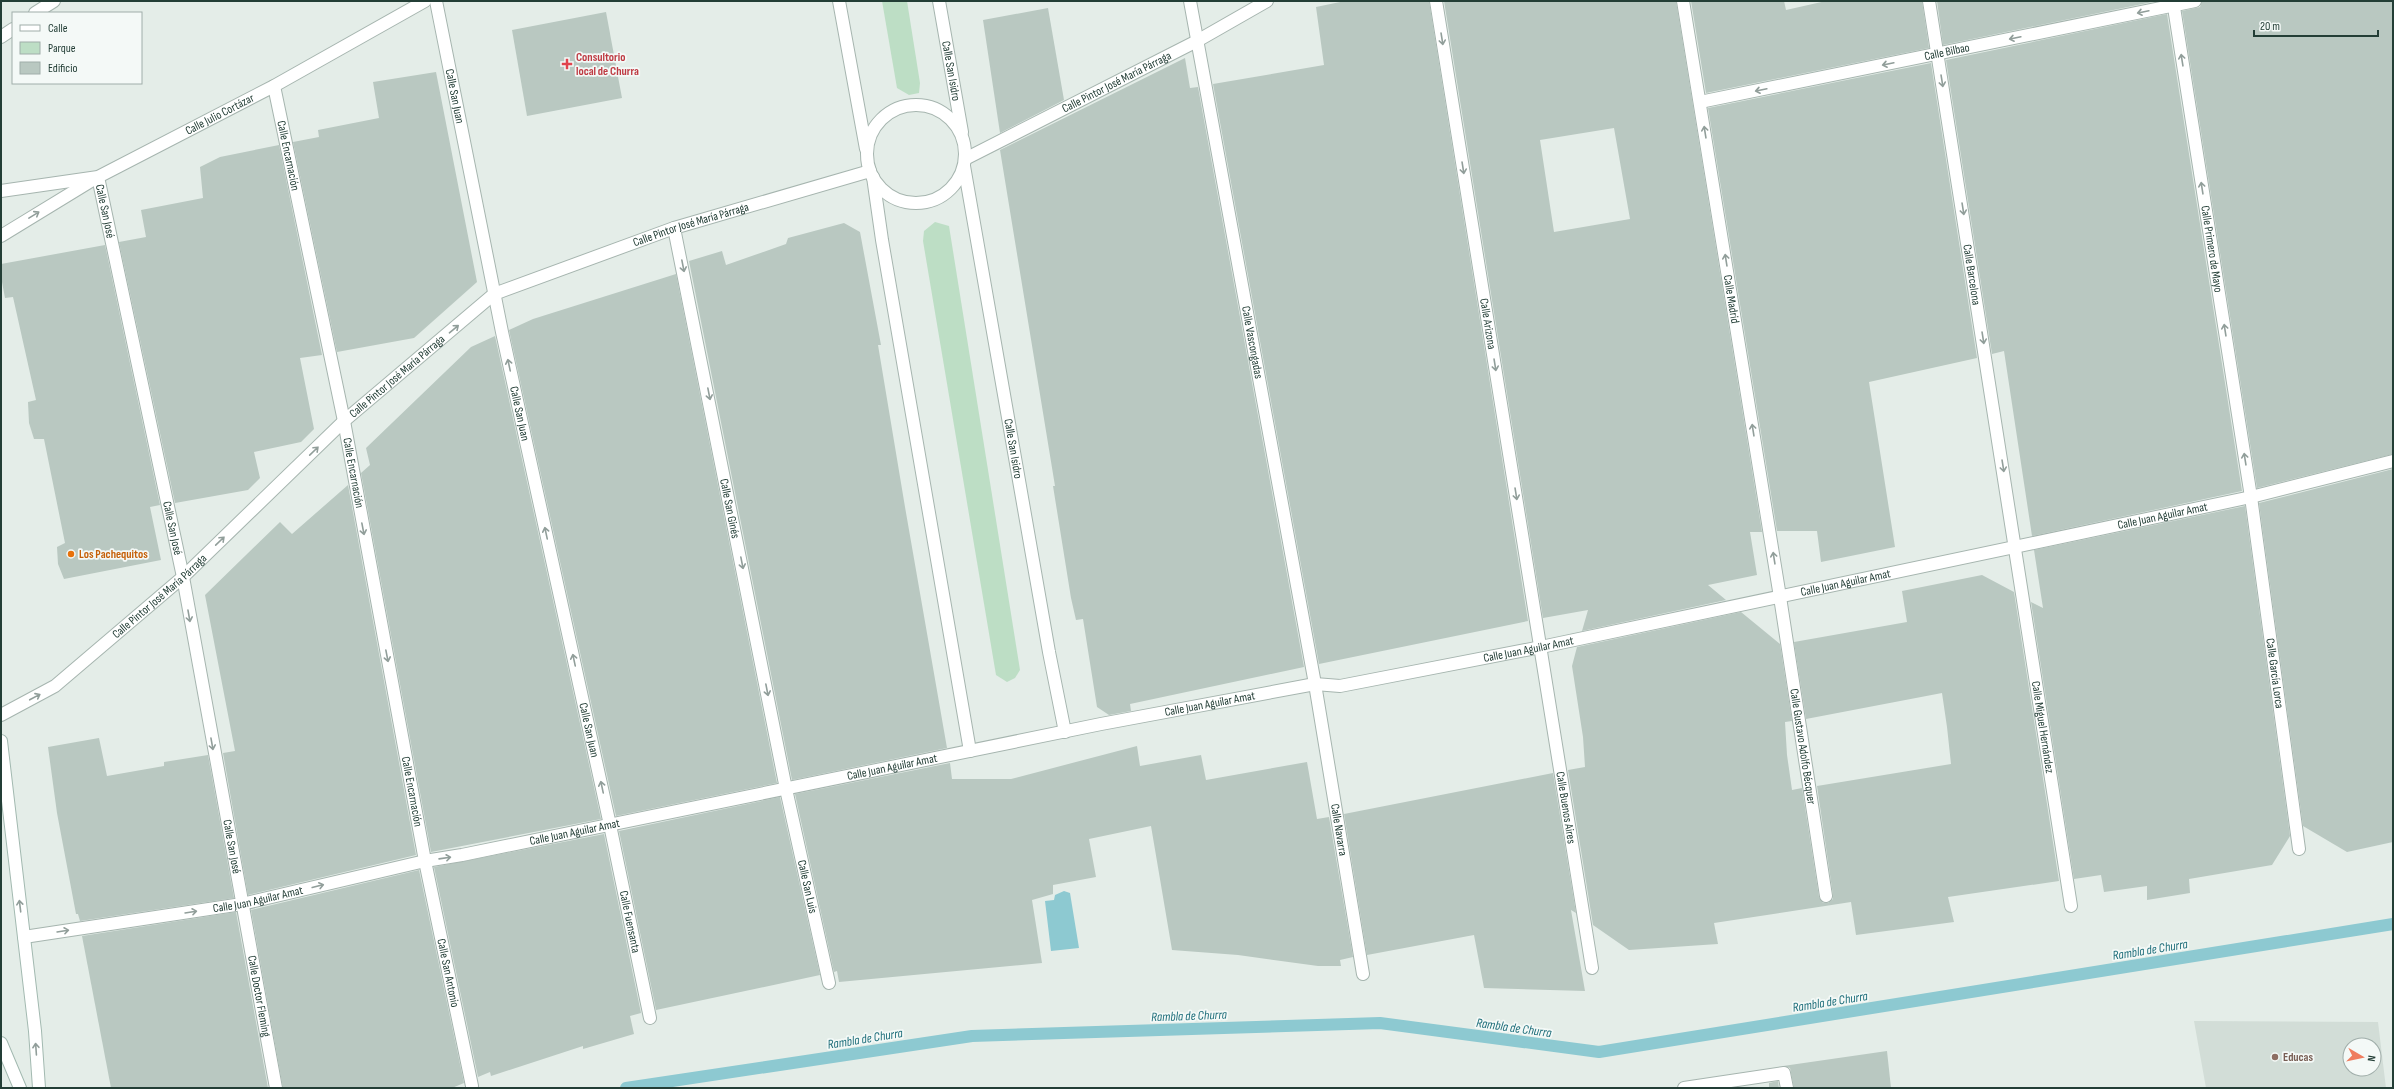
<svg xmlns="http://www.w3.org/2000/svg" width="2394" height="1089" font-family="'Sofia Sans Condensed',sans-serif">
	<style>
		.built { fill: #d2ddd7; fill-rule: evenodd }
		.green { fill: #bddec5 }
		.water { fill: #8dc9d1 }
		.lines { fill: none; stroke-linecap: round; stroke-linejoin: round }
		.stream { stroke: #8dc9d1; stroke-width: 12 }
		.building { fill: #b9c8c1; fill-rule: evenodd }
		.pedestrian-casing { stroke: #a6b5af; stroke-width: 14 }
		.minor-casing { stroke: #a6b5af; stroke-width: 14 }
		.tertiary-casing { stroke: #a6b5af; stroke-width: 14 }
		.secondary-casing { stroke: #a2b9b0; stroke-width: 14 }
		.pedestrian { stroke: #fff; stroke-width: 12 }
		.minor { stroke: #fff; stroke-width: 12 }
		.tertiary { stroke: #fff; stroke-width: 12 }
		.secondary { stroke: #fff; stroke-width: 12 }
		.oneway { stroke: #919e9a }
		.health-dot { fill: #e0444e; stroke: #f4f9f7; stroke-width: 1.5 }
		.food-dot { fill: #e8710a; stroke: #f4f9f7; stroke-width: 1.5 }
		.education-dot { fill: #8d6e63; stroke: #f4f9f7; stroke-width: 1.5 }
		.labels { text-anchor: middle; stroke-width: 3.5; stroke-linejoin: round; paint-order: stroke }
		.street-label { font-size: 12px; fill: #233e36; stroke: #f4f9f7 }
		.health-label { font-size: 12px; font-weight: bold; fill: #be3a42; stroke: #f4f9f7; text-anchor: start }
		.food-label { font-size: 12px; font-weight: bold; fill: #c56008; stroke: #f4f9f7; text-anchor: start }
		.education-label { font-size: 12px; font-weight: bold; fill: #785e54; stroke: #f4f9f7; text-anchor: start }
		.water-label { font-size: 13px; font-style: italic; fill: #1e6e7a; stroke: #f4f9f7 }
	</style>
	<rect width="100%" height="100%" fill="#e4ede8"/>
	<path class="built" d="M2194,1021L2378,1022L2386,1088H2206ZM2350,1045H2374V1069H2350Z"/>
	<g class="green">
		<path d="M882,1H907L920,83L919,93L909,95L897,88Z"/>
		<path d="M935,222L949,226L1020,670L1015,678L1007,682L996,675L923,241L924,231Z"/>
	</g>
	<path class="water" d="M1064,891L1070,893L1079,948L1051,951L1045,901L1054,900L1055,895Z"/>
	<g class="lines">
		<path class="stream" d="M626,1088L972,1036L1380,1023L1599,1052L2393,924"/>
	</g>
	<g class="building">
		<path d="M1345,1H1429L1528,621L1319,664L1213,84L1324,65L1316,7Z"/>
		<path d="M1444,1H1676L1762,532H1750L1757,575L1708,585L1726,600L1582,631L1588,610L1543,618ZM1614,128L1630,219L1554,232L1540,140Z"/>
		<path d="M1691,1H1784L1786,10L1826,1H1922L1929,48L1706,93Z"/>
		<path d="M1937,1H2157L1943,45Z"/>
		<path d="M2202,1H2393V454L2257,488L2182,11L2200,7Z"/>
		<path d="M1048,8L1064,100L1000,133L983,20Z"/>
		<path d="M606,12L622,98L527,116L512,30Z"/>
		<path d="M2167,14L2242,491L2032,536L2004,351L1992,354L1946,60Z"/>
		<path d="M1185,58L1190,88L1198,87L1304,667L1130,704L1131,711L1109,715L1097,707L1083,619L1076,620L1071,598L1053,486H1055L1000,150Z"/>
		<path d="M1931,63L1977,358L1869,382L1895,547L1821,562L1817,531H1777L1708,108Z"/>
		<path d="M436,72L477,282L414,338L337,352L293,142L319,137L318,130L379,118L373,82Z"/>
		<path d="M279,145L322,355L300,358L314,429L301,442L254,452L260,478L248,490L175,503L119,242L146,237L141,210L203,198L200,167L220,157Z"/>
		<path d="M844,223L860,232L881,345H878L905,507L947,748L792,780L689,261L722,251L726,265L786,244L788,238Z"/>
		<path d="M105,245L160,505L150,507L161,560L64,579L58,564L57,547L65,543L44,439H34L29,423L28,402L36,400L13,297L5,298L2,282L1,264Z"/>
		<path d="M676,274L777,783L616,816L509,330L533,319Z"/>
		<path d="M495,336L601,819L431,852L361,473L370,465L366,448L471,347Z"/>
		<path d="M2393,469V842L2347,852L2303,826L2259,503Z"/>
		<path d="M348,485L416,855L248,895L223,753L235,751L205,595L280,522L292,534Z"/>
		<path d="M2245,506L2290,836L2272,865L2189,879L2190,893L2147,900V886L2104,892L2101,875L2074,879L2031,602L2043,608L2034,550Z"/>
		<path d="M1982,575L2014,592L2059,881L1948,897L1954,922L1856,935L1851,902L1714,923L1718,944L1629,950L1593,925L1568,770L1585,767L1583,737L1572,666L1577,647L1741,612L1780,644L1792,721L1785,722L1787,755L1792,790L1802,788L1819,897L1823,903H1828L1833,899V895L1817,786L1951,764L1947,727L1942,693L1806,719L1794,642L1907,622L1902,591Z"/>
		<path d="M99,738L107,776L164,766V762L208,755L234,898L80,921L78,914H76L57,813L48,747Z"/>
		<path d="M1137,746L1140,766L1201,755L1206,780L1307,762L1317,819L1329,817L1353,957L1340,960L1341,966H1318L1238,955L1172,950L1151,826L1089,839L1096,877L1053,885V894L1032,900L1042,963L839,982L837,971L834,972L795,794L950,763L952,779H1011Z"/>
		<path d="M1553,773L1576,913L1571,910L1585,991L1484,988L1474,935L1367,955L1344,814Z"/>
		<path d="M780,797L820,975L656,1010L619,831Z"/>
		<path d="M604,834L641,1013L630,1016L634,1034L583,1049V1046L491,1076L490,1072L478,1077L434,867Z"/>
		<path d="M419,870L464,1083L452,1088H283L251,910Z"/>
		<path d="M236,912L268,1088H111L82,936Z"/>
		<path d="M1887,1051L1891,1088H1794L1790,1068L1783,1066Z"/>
		<path d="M1778,1081L1779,1088H1769V1083Z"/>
	</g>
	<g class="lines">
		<defs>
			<g id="pedestrian">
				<path id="s1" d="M965,159L1197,41L1267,1"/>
			</g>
			<g id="minor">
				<path id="s2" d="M436,1L502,332L610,825L650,1018"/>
				<path d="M839,1L866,149"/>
				<path id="s3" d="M939,1L962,132"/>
				<path id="s4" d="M1190,1L1315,684L1363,974"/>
				<path id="s5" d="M1436,1L1592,968"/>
				<path id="s6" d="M1683,1L1780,597L1826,896"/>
				<path id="s7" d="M1929,1L2071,906"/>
				<path id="s8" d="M2173,1L2251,497L2299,849"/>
				<path id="s9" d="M274,86L344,421L425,861L472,1086"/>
				<path id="s10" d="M1700,102L2195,1"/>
				<circle cx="916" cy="154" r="49"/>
				<path id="s11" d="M964,166L1049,652L1065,732"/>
				<path id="s12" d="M98,177L183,577L276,1088"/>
				<path d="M873,177L882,240L970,751"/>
				<path id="s13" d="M1,191L98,177L274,86L425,1"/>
				<path id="s14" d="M674,228L786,789L829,983"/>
				<path d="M1,236L91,181"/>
				<path id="s15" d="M1,715L55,686L183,577L344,421L494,294L674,228L870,171"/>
				<path id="s16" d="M24,937L242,904L425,861L462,855L1101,724L1315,684L1340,686L1541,647L2251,497L2393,461"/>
				<path d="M1684,1088L1784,1073L1787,1088"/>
			</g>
			<g id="tertiary">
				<path d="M35,13L54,1"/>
				<path d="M1,37L13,29"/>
			</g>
			<g id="secondary">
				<path d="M1,741L35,1031L39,1088"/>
				<path d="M1,1043L20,1088"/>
			</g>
		</defs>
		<use href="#pedestrian" class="pedestrian-casing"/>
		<use href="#minor" class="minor-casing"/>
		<use href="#tertiary" class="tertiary-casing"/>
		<use href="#secondary" class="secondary-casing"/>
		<use href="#pedestrian" class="pedestrian"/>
		<use href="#minor" class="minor"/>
		<use href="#tertiary" class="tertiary"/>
		<use href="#secondary" class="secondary"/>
	</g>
	<defs><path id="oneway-shaft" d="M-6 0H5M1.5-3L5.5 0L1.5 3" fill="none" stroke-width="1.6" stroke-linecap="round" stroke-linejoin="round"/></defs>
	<g class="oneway">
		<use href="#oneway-shaft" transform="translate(2143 12) rotate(168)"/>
		<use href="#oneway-shaft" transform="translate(2015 38) rotate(168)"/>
		<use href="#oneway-shaft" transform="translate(1442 39) rotate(81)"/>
		<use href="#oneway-shaft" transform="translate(2182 60) rotate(-99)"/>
		<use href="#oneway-shaft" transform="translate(1888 64) rotate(168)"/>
		<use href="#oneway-shaft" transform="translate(1942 81) rotate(81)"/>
		<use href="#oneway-shaft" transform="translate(1761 90) rotate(168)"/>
		<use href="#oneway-shaft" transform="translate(1705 132) rotate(-99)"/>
		<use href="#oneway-shaft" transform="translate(1463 168) rotate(81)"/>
		<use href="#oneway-shaft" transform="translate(2202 188) rotate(-99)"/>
		<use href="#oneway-shaft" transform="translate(1963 209) rotate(81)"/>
		<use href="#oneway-shaft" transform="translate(34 215) rotate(-31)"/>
		<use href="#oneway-shaft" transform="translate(1726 260) rotate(-99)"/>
		<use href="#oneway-shaft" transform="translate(683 266) rotate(79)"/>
		<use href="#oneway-shaft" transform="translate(454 329) rotate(-40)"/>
		<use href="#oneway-shaft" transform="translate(2225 330) rotate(-99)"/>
		<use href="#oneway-shaft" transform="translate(1983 338) rotate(81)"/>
		<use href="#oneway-shaft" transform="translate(509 365) rotate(-102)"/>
		<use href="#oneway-shaft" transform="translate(1495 365) rotate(81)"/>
		<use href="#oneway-shaft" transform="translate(709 394) rotate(79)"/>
		<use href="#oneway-shaft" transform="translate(1753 430) rotate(-99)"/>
		<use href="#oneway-shaft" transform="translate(314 451) rotate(-44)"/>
		<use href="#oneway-shaft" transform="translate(2245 459) rotate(-99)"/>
		<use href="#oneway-shaft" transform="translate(2003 466) rotate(81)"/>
		<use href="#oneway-shaft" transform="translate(1516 494) rotate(81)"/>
		<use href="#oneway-shaft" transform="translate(363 529) rotate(79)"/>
		<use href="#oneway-shaft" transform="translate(546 533) rotate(-102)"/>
		<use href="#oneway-shaft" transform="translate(220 541) rotate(-44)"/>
		<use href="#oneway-shaft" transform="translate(1774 558) rotate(-99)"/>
		<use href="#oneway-shaft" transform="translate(742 563) rotate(79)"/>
		<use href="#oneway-shaft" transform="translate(189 616) rotate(80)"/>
		<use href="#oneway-shaft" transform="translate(387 656) rotate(79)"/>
		<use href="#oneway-shaft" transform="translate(574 660) rotate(-102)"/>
		<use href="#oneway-shaft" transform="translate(767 690) rotate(79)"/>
		<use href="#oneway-shaft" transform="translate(35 697) rotate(-28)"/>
		<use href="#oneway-shaft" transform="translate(212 744) rotate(80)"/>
		<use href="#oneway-shaft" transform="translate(602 787) rotate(-102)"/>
		<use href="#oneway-shaft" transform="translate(445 858) rotate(-8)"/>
		<use href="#oneway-shaft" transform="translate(318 886) rotate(-14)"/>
		<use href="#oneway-shaft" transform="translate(20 906) rotate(-97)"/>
		<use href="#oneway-shaft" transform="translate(191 912) rotate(-9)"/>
		<use href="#oneway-shaft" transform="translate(63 931) rotate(-9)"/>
		<use href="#oneway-shaft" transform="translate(36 1049) rotate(-94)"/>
	</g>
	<path class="health-dot" d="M565 58h4v4h4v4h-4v4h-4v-4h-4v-4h4z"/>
	<circle class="food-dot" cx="71" cy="554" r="4"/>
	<circle class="education-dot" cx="2275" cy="1057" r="4"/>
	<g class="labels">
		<g class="street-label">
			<text dy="4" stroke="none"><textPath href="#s10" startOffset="252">Calle Bilbao</textPath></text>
			<text dy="4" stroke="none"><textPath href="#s3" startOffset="71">Calle San Isidro</textPath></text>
			<text dy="4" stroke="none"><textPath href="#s1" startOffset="170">Calle Pintor José María Párraga</textPath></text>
			<text dy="4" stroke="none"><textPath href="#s2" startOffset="97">Calle San Juan</textPath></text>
			<text dy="4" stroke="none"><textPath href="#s13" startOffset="235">Calle Julio Cortázar</textPath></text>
			<text dy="4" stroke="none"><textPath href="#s9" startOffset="71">Calle Encarnación</textPath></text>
			<text dy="4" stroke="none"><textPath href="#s12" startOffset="35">Calle San José</textPath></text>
			<text dy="4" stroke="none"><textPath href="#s15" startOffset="859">Calle Pintor José María Párraga</textPath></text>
			<text dy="4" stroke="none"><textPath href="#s8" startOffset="251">Calle Primero de Mayo</textPath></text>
			<text dy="4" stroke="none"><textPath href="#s7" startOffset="277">Calle Barcelona</textPath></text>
			<text dy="4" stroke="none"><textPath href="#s6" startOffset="302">Calle Madrid</textPath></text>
			<text dy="4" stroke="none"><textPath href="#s5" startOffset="327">Calle Arizona</textPath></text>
			<text dy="4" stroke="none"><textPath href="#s4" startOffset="347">Calle Vascongadas</textPath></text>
			<text dy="4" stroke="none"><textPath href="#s15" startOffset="523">Calle Pintor José María Párraga</textPath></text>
			<text dy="4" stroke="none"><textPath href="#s2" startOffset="421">Calle San Juan</textPath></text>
			<text dy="4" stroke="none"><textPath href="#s11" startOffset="287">Calle San Isidro</textPath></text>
			<text dy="4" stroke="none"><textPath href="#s9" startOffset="395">Calle Encarnación</textPath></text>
			<text dy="4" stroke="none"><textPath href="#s14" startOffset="286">Calle San Ginés</textPath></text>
			<text dy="4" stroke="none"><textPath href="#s16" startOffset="2181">Calle Juan Aguilar Amat</textPath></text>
			<text dy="4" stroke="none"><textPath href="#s12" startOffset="359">Calle San José</textPath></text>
			<text dy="4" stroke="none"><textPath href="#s16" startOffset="1857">Calle Juan Aguilar Amat</textPath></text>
			<text dy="4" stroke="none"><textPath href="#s15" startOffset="199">Calle Pintor José María Párraga</textPath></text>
			<text dy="4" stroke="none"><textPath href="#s16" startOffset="1533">Calle Juan Aguilar Amat</textPath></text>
			<text dy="4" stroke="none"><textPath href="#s8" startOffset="680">Calle García Lorca</textPath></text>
			<text dy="4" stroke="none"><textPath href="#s16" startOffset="1209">Calle Juan Aguilar Amat</textPath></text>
			<text dy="4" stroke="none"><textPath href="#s7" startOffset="735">Calle Miguel Hernández</textPath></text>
			<text dy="4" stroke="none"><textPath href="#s2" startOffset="745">Calle San Juan</textPath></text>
			<text dy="4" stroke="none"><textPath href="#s6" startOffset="755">Calle Gustavo Adolfo Bécquer</textPath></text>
			<text dy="4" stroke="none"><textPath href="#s16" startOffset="885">Calle Juan Aguilar Amat</textPath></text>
			<text dy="4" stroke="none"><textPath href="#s9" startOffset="719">Calle Encarnación</textPath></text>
			<text dy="4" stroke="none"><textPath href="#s5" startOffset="817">Calle Buenos Aires</textPath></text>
			<text dy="4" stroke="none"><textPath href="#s4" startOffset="842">Calle Navarra</textPath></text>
			<text dy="4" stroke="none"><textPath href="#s16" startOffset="561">Calle Juan Aguilar Amat</textPath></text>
			<text dy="4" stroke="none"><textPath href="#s12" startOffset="683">Calle San José</textPath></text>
			<text dy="4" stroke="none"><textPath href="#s14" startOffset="672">Calle San Luis</textPath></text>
			<text dy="4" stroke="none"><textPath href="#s16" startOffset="237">Calle Juan Aguilar Amat</textPath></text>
			<text dy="4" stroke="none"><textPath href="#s2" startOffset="941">Calle Fuensanta</textPath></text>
			<text dy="4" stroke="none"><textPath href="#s9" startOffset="904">Calle San Antonio</textPath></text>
			<text dy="4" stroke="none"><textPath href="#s12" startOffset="835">Calle Doctor Fleming</textPath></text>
		</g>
		<g class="health-label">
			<text x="576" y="61">Consultorio<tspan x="576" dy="14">local de Churra</tspan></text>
		</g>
		<g class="food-label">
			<text x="79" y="558">Los Pachequitos</text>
		</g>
		<g class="education-label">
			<text x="2283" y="1061">Educas</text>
		</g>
		<g class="water-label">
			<text transform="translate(2150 949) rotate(-9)" y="5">Rambla de Churra</text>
			<text transform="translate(1830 1001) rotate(-9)" y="5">Rambla de Churra</text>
			<text transform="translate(1189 1015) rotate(-2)" y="5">Rambla de Churra</text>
			<text transform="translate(1514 1027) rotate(8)" y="5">Rambla de Churra</text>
			<text transform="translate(865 1038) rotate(-9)" y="5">Rambla de Churra</text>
		</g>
	</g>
	<rect width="2394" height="1089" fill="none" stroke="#233e36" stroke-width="4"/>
	<rect x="12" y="12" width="130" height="72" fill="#f4f9f7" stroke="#a0aeaa"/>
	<rect x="20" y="25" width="20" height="6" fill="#ffffff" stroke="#a0aeaa"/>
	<text x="48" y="32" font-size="12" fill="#233e36">Calle</text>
	<rect x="20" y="42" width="20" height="12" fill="#bddec5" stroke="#a0aeaa"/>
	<text x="48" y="52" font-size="12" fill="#233e36">Parque</text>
	<rect x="20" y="62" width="20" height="12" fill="#b9c8c1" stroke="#a0aeaa"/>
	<text x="48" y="72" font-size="12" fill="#233e36">Edificio</text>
	<g transform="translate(2362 1057) rotate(99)"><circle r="19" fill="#f4f9f7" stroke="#a0aeaa"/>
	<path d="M0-3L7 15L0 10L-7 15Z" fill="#ef7d5f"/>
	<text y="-6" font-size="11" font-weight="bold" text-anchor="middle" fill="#233e36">N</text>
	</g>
	<path d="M2254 30v6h124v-6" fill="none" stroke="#233e36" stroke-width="2"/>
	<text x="2260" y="30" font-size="12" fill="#233e36" stroke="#f4f9f7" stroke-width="3" paint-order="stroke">20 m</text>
</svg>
